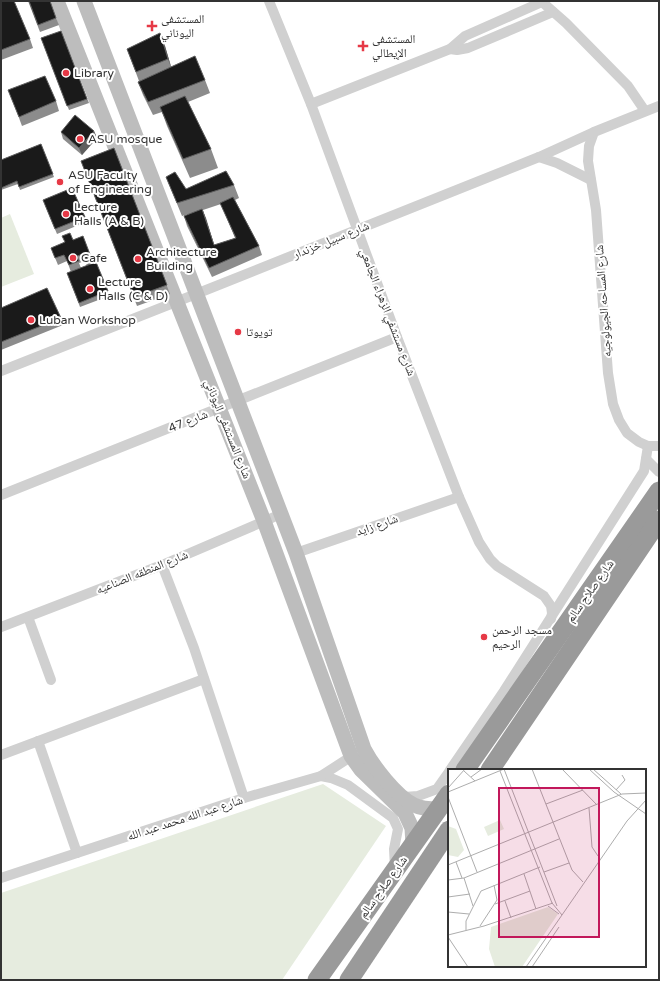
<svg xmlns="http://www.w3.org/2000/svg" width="660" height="981" font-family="'Varela Round','Noto Naskh Arabic',sans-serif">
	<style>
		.green { fill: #e6ecdf }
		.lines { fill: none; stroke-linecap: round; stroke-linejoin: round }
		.street { stroke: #d0d0d0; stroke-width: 10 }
		.secondary { stroke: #bdbdbd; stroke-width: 15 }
		.highway { stroke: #9a9a9a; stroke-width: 19 }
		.wall { fill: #8c8c8c; fill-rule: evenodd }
		.shaded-wall { fill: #5f5f5f }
		.building { fill: #1a1a1a; stroke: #5f5f5f }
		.poi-dot { fill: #e63946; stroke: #fff; stroke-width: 1.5 }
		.labels { text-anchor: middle; stroke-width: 4; stroke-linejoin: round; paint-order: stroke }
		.poi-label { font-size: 12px; fill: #333; stroke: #fff; text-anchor: start }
		.street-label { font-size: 12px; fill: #333; stroke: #fff }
		.inset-road { fill: none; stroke: #adadad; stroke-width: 1 }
		.view { fill: #c2185b; fill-opacity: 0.15; stroke: #c2185b; stroke-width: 2 }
		.inset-edge { fill: none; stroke: #333; stroke-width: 2 }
	</style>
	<rect width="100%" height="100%" fill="#fff"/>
	<g class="green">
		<path d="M10,214L34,274L1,287V218Z"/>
		<path d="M323,784L386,826L282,980H1V893Z"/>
	</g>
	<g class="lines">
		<g class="street">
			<path d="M269,1L311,104L397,337L459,497L479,542L490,559L497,566L544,596L551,606L552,613L551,619"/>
			<path d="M541,1L566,23L628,86L645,111"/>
			<path d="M450,49L457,50L468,48L553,12"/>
			<path d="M311,104L450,49L465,36L542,2"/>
			<path d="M594,132L589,146L588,161L596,210L608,373L613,404L619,420L627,433L639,442L648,446H659"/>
			<path d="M539,157L557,163L591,180"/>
			<path d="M1,371L196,294L539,157L594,132L659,106"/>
			<path d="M646,459L659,472"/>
			<path d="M1,495L397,337"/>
			<path d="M296,553L459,497"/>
			<path d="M162,565L194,648L244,798"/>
			<path d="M28,617L51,680"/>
			<path d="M1,627L162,565L281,514"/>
			<path d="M38,741L77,853"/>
			<path d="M1,755L204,679"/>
			<path d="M450,770L504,691L644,471L648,446"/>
			<path d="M321,776L331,778L348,785L393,818L398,829L394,849L395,868"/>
			<path d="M404,797L418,796L437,789L449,772"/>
			<path d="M1,878L244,798L321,776L355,754"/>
		</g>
		<g class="secondary">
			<path d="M57,1L264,521L351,756L361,770L405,813L412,828L413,845"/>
			<path d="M84,1L296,553L364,749C373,766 396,796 414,805C422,809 430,809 438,809"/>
		</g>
		<g class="highway">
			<path d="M465,770L659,491"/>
			<path d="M490,770L659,520"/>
			<path d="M317,980L449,794"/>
			<path d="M349,980L449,830"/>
		</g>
	</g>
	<g class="wall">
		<path d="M1,1L30,39L33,48L1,60Z"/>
		<path d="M28,1L56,18L59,25L40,32Z"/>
		<path d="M61,31L89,103L69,110L41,38Z"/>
		<path d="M165,46L171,67L205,80L210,93L188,102L211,149L218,168L190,178L167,126L162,112L153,115L143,95L138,82L139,81L127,49Z"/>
		<path d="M12,99L56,101L59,111L22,126Z"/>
		<path d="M94,131L97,138L82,155L63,139L61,132Z"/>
		<path d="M41,144L54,177L20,190L18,184L1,190V160Z"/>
		<path d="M114,148L170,294L137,306L81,161Z"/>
		<path d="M166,177L186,189L234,185L239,198L235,200L259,246L262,255L212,277L187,226L184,216L192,213L182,216ZM221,204L235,238L214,245L203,210Z"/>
		<path d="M45,205L85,217L86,222L57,234Z"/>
		<path d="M83,236L93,263L96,262L109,296L80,307L67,273L71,272L67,261L58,265L51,248ZM85,261L87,266L81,268L79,263Z"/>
		<path d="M1,308L61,318L63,325L1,350Z"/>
	</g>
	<g class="shaded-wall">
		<path d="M160,33L165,46L173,73L168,59Z"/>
		<path d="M94,131L97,138L82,155L79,148Z"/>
		<path d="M202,209L206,218L217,254Z"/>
	</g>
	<g class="building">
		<path d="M1,1H14L30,39L1,50Z"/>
		<path d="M29,1H50L56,18L38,25Z"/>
		<path d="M61,31L87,99L67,106L41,38Z"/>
		<path d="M160,33L168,59L136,72L127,49Z"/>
		<path d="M195,56L205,80L148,102L138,82Z"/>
		<path d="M45,76L56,101L19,117L8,90Z"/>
		<path d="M185,96L211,149L183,159L160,107Z"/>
		<path d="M75,115L94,131L79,148L61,132Z"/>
		<path d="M41,144L53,174L19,187L17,181L1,188V160Z"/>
		<path d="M114,148L167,285L134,297L81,161Z"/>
		<path d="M226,171L234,185L177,203L166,177L175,172L186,189Z"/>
		<path d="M72,188L85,217L55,229L43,200Z"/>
		<path d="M233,197L259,246L209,268L184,216L202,209L214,245L236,238L220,203Z"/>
		<path d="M70,233L73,240L83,236L91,257L85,259L83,254L77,256L79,261L69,265L64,255L55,258L51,248L65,242L62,236Z"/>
		<path d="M96,262L108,291L79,303L67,273Z"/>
		<path d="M47,288L61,318L1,342V308Z"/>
	</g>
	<g class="poi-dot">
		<path d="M150 20h4v4h4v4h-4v4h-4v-4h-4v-4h4z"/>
		<path d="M361 40h4v4h4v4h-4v4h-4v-4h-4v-4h4z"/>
		<circle cx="66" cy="73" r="4"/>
		<circle cx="80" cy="139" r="4"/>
		<circle cx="60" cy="182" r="4"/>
		<circle cx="66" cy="214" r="4"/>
		<circle cx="73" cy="258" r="4"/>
		<circle cx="138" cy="259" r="4"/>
		<circle cx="90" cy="289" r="4"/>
		<circle cx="31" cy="320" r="4"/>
		<circle cx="238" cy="332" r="4"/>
		<circle cx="484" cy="637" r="4"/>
	</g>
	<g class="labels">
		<g class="poi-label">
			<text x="161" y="23">المستشفى<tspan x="161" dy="14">اليوناني</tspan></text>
			<text x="372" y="43">المستشفى<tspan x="372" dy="14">الإيطالي</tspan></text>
			<text x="74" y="77">Library</text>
			<text x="88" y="143">ASU mosque</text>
			<text x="68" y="179">ASU Faculty<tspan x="68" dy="14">of Engineering</tspan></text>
			<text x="74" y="211">Lecture<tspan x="74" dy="14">Halls (A &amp; B)</tspan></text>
			<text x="146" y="256">Architecture<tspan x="146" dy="14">Building</tspan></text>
			<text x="81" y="262">Cafe</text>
			<text x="98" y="286">Lecture<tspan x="98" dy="14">Halls (C &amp; D)</tspan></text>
			<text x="39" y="324">Luban Workshop</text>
			<text x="246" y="336">تويوتا</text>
			<text x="492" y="634">مسجد الرحمن<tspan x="492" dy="14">الرحيم</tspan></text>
		</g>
		<g class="street-label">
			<text transform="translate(331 240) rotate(-22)" y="4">شارع سبيل خزندار</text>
			<text transform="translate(603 301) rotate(-94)" y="4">شارع المساحه الجيولوجيه</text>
			<text transform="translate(388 312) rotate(69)" y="4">شارع مستشفي الزهراء الجامعي</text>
			<text transform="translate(188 421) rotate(-22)" y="4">شارع 47</text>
			<text transform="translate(228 429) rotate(68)" y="4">شارع المستشفى اليوناني</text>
			<text transform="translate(377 525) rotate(-19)" y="4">شارع زايد</text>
			<text transform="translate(142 572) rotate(-22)" y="4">شارع المنطقه الصناعيه</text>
			<text transform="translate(590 591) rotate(-55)" y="4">شارع صلاح سالم</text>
			<text transform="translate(185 818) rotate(-18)" y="4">شارع عبد الله محمد عبد الله</text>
			<text transform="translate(383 887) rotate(-54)" y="4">شارع صلاح سالم</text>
		</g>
	</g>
	<g transform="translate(448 769)">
		<rect width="198" height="198" fill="#fff"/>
		<path d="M52,51L56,60L40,67L36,58ZM0,57L8,60L16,81L10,88L0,86ZM100,138L110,145L74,198H47L41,180L43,158Z" fill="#e6ecdf"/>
		<path class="inset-road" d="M56,0L109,137M84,0L124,101L135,113M114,0L149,36M141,0L166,23L198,45M145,0L173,25M16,2L27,12M52,2L104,134L114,146M23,8L34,0M0,19L17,0M168,21L177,11L174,6M0,23L56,0M0,28L29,103M98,35L135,21M141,39L144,78L150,87M8,93L14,109M0,96L174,25L198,24M96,103L121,94M76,105L88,140M16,109L25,137M0,111L16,109L111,70M0,128L22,125M57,132L63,149M47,135L82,122M100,137L111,145M0,143L21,145M32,157L49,131L46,116M18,161V152L33,122L92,98M0,166L36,157L105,134M0,168L20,198M78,198L179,52L198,31M84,198L111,158"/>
		<path class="view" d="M51,19H151V168H51Z"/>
		<rect width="198" height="198" class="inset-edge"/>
	</g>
	<rect width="660" height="981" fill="none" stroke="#333333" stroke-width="4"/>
</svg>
